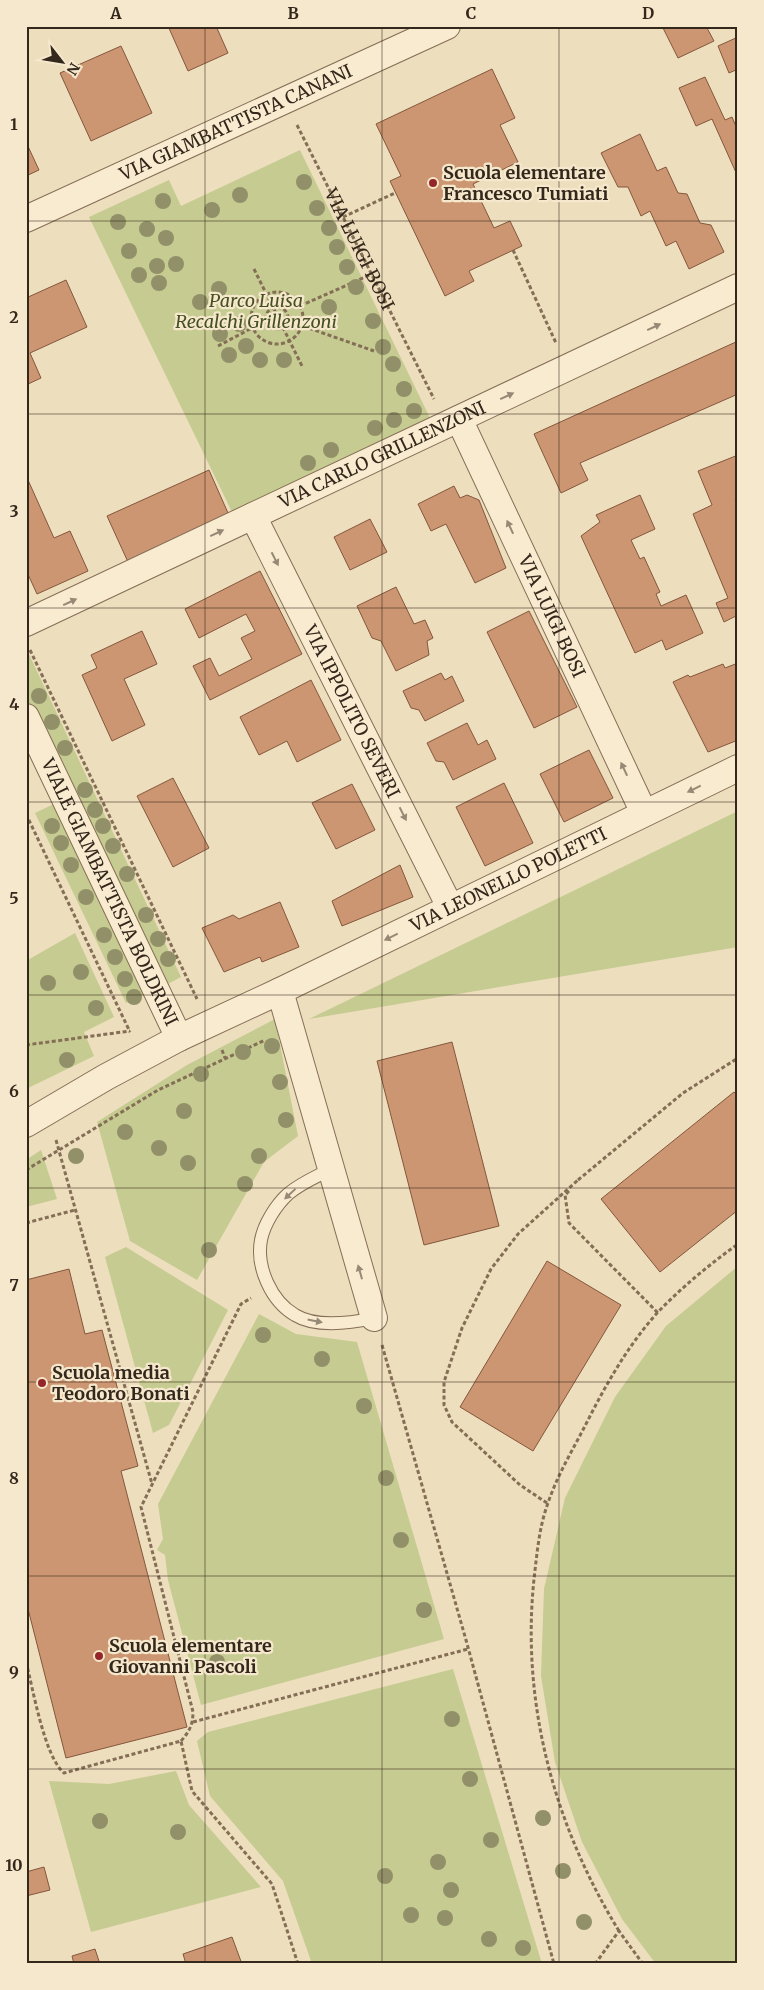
<svg xmlns="http://www.w3.org/2000/svg" width="764" height="1990" font-family="Merriweather,serif">
	<style>
		.green { fill: #c5cb91 }
		.building { fill: #cc9672; stroke: #84573c }
		.lines { fill: none; stroke-linecap: round; stroke-linejoin: round }
		.lane-casing { stroke: #856e56; stroke-width: 14 }
		.street-casing { stroke: #856e56; stroke-width: 28 }
		.path { stroke: #856e56; stroke-width: 3; stroke-dasharray: 4 2.5; stroke-linecap: butt }
		.lane { stroke: #f8ebd0; stroke-width: 12 }
		.street { stroke: #f8ebd0; stroke-width: 26 }
		.tree { fill: #919068 }
		.oneway { fill: #968976 }
		.grid { fill: none; stroke: #34271b; stroke-width: 1; stroke-opacity: 0.55 }
		.poi-dot { fill: #942629; stroke: #f5e8cc; stroke-width: 2 }
		.labels { text-anchor: middle; stroke-width: 4.5; stroke-linejoin: round; paint-order: stroke }
		.street-label { font-size: 18px; fill: #34271b; stroke: #f5e8cc }
		.poi-label { font-size: 18px; font-weight: bold; fill: #34271b; stroke: #f5e8cc; text-anchor: start }
		.park-label { font-size: 18px; font-style: italic; fill: #465022; stroke: #f5e8cc }
		.neatline { fill: none; stroke: #34271b; stroke-width: 2 }
		.grid-label { font-size: 16px; text-anchor: middle; font-weight: bold; fill: #34271b }
	</style>
	<rect width="100%" height="100%" fill="#eddebd"/>
	<g class="green">
		<path d="M300,150L430,418L232,512L89,217L169,180L181,206Z"/>
		<path d="M27,650L181,977L162,987L26,705Z"/>
		<path d="M56,803L147,993L126,1003L35,813Z"/>
		<path d="M738,811V947L309,1019Z"/>
		<path d="M75,933L114,1017L84,1032L94,1056L26,1089V961Z"/>
		<path d="M275,1019L298,1136L264,1162L197,1280L130,1241L97,1122L187,1065Z"/>
		<path d="M41,1150L57,1199L26,1207V1160Z"/>
		<path d="M126,1247L228,1310L169,1425L153,1433L105,1257Z"/>
		<path d="M738,1266V1964H656L622,1919L582,1842L555,1762L541,1676L544,1589L565,1498L615,1397L666,1326Z"/>
		<path d="M259,1314L296,1334L357,1342L444,1639L201,1705L168,1580L165,1555L157,1550L163,1539L158,1504Z"/>
		<path d="M453,1669L542,1964H312L283,1881L210,1796L197,1741L208,1732Z"/>
		<path d="M176,1771L189,1805L261,1887L91,1932L49,1781L109,1784Z"/>
	</g>
	<g class="building">
		<path d="M168,26H216L228,53L188,71Z"/>
		<path d="M662,26H710L707,28L714,41L678,58Z"/>
		<path d="M738,37V69L729,73L718,46Z"/>
		<path d="M121,46L152,113L91,141L60,73Z"/>
		<path d="M492,69L515,118L500,125L518,162L473,184L494,228L510,221L522,246L469,271L474,281L445,296L390,181L401,176L376,124Z"/>
		<path d="M705,77L725,120L732,117L738,131V177L712,119L696,126L679,88Z"/>
		<path d="M640,134L657,171L666,167L678,193L687,194L700,223L711,225L724,252L689,269L676,241L666,246L650,211L641,216L628,187H618L601,153Z"/>
		<path d="M26,142L39,170L26,176Z"/>
		<path d="M66,280L87,327L30,353L41,378L26,385V298Z"/>
		<path d="M738,341V394L580,463L588,480L561,493L534,434Z"/>
		<path d="M738,455V499L735,500L738,507V615L724,622L716,603L728,598L693,514L712,505L698,471Z"/>
		<path d="M209,470L228,513L128,562L107,516Z"/>
		<path d="M28,480L54,538L70,531L88,571L37,594L26,570V481Z"/>
		<path d="M454,486L460,498L467,495L479,500L506,568L475,583L446,524L431,531L418,504Z"/>
		<path d="M640,495L655,529L631,540L640,559L644,557L660,592L656,594L661,606L686,595L703,633L666,650L662,640L635,653L581,536L600,522L596,515Z"/>
		<path d="M370,519L387,552L350,570L334,537Z"/>
		<path d="M260,571L302,654L210,700L193,666L210,658L219,676L252,659L241,638L255,631L246,614L199,638L185,609Z"/>
		<path d="M396,587L414,624L425,620L433,638L427,641L429,655L396,671L381,641L372,638L357,606Z"/>
		<path d="M529,611L577,707L534,728L487,632Z"/>
		<path d="M142,631L157,664L124,679L145,725L112,741L82,675L97,668L91,655Z"/>
		<path d="M738,663V740L708,752L673,682L688,675L690,677L723,664L725,668Z"/>
		<path d="M441,673L445,680L452,676L464,701L425,721L419,710L411,708L403,691Z"/>
		<path d="M311,680L341,740L297,762L287,741L259,755L240,717Z"/>
		<path d="M467,723L478,745L487,740L496,759L453,780L444,762L436,761L427,743Z"/>
		<path d="M589,750L613,798L564,822L540,774Z"/>
		<path d="M173,778L209,848L173,867L137,796Z"/>
		<path d="M504,783L533,843L485,866L456,807Z"/>
		<path d="M352,784L375,830L336,849L312,803Z"/>
		<path d="M400,865L413,897L342,926L332,901Z"/>
		<path d="M280,902L299,947L262,962L260,957L224,972L202,928L233,915L239,919Z"/>
		<path d="M452,1042L499,1226L424,1245L377,1061Z"/>
		<path d="M734,1092L738,1096V1210L660,1272L601,1199Z"/>
		<path d="M547,1261L621,1305L533,1451L460,1407Z"/>
		<path d="M69,1269L85,1334L102,1330L138,1466L121,1471L187,1727L66,1758L26,1601V1280Z"/>
		<path d="M44,1867L50,1890L26,1896V1872Z"/>
		<path d="M232,1937L242,1964H186L183,1954Z"/>
		<path d="M95,1949L100,1964H74L72,1956Z"/>
	</g>
	<g class="lines">
		<defs>
			<path id="lane" d="M331,1169C316,1177 301,1183 288,1194C276,1205 264,1224 261,1240C256,1267 271,1301 295,1315C316,1328 351,1323 374,1318"/>
			<g id="street">
				<path id="s2" d="M26,219L447,26"/>
				<path id="s3" d="M459,419L644,813"/>
				<path id="s4" d="M253,516L450,907"/>
				<path id="s5" d="M26,623L738,287"/>
				<path id="s6" d="M26,717L179,1038"/>
				<path d="M280,991L374,1318"/>
				<path id="s7" d="M26,1124L106,1077L179,1038L280,991L738,768"/>
			</g>
		</defs>
		<use href="#lane" class="lane-casing"/>
		<use href="#street" class="street-casing"/>
		<g class="path">
			<path id="s1" d="M297,125L434,399"/>
			<path d="M343,217L395,193"/>
			<path d="M513,250L556,343"/>
			<path d="M254,269L303,368"/>
			<circle cx="277" cy="318" r="26"/>
			<path d="M300,306L372,274"/>
			<circle cx="277" cy="318" r="11"/>
			<path d="M303,326L374,351"/>
			<path d="M218,346L252,328"/>
			<path d="M30,650L197,999"/>
			<path d="M26,814L130,1032"/>
			<path d="M26,1045L130,1031"/>
			<path d="M222,1050L225,1058"/>
			<path d="M56,1140L152,1484"/>
			<path d="M26,1170L158,1090L265,1040"/>
			<path d="M578,1180L683,1093L738,1058"/>
			<path d="M569,1191L565,1195L569,1223L658,1313"/>
			<path d="M26,1223L75,1210"/>
			<path d="M382,1345L466,1640L554,1964"/>
			<path d="M547,1503L520,1485L452,1422L444,1405V1382L462,1328L491,1269L518,1234L578,1180"/>
			<path d="M26,1662C33,1688 44,1756 64,1773L181,1741L192,1791L272,1884L298,1964"/>
			<path d="M193,1722L468,1649"/>
			<path d="M181,1741C189,1732 193,1725 193,1712L141,1507L241,1304L251,1298"/>
			<path d="M619,1931C554,1825 521,1703 534,1579C537,1554 539,1527 548,1503C557,1476 572,1451 585,1426C605,1386 628,1345 658,1312C682,1287 710,1264 738,1244"/>
			<path d="M595,1964L619,1931L643,1964"/>
		</g>
		<use href="#lane" class="lane"/>
		<use href="#street" class="street"/>
	</g>
	<g class="tree">
		<circle cx="304" cy="182" r="8"/>
		<circle cx="240" cy="195" r="8"/>
		<circle cx="163" cy="201" r="8"/>
		<circle cx="317" cy="208" r="8"/>
		<circle cx="212" cy="210" r="8"/>
		<circle cx="118" cy="222" r="8"/>
		<circle cx="329" cy="228" r="8"/>
		<circle cx="147" cy="229" r="8"/>
		<circle cx="166" cy="238" r="8"/>
		<circle cx="337" cy="247" r="8"/>
		<circle cx="129" cy="251" r="8"/>
		<circle cx="176" cy="264" r="8"/>
		<circle cx="157" cy="266" r="8"/>
		<circle cx="347" cy="267" r="8"/>
		<circle cx="139" cy="275" r="8"/>
		<circle cx="159" cy="283" r="8"/>
		<circle cx="356" cy="287" r="8"/>
		<circle cx="219" cy="289" r="8"/>
		<circle cx="200" cy="302" r="8"/>
		<circle cx="329" cy="307" r="8"/>
		<circle cx="373" cy="321" r="8"/>
		<circle cx="239" cy="324" r="8"/>
		<circle cx="220" cy="334" r="8"/>
		<circle cx="246" cy="346" r="8"/>
		<circle cx="383" cy="347" r="8"/>
		<circle cx="229" cy="355" r="8"/>
		<circle cx="260" cy="360" r="8"/>
		<circle cx="284" cy="360" r="8"/>
		<circle cx="393" cy="364" r="8"/>
		<circle cx="404" cy="389" r="8"/>
		<circle cx="414" cy="411" r="8"/>
		<circle cx="394" cy="420" r="8"/>
		<circle cx="375" cy="428" r="8"/>
		<circle cx="331" cy="450" r="8"/>
		<circle cx="308" cy="463" r="8"/>
		<circle cx="39" cy="696" r="8"/>
		<circle cx="52" cy="722" r="8"/>
		<circle cx="65" cy="748" r="8"/>
		<circle cx="85" cy="790" r="8"/>
		<circle cx="95" cy="810" r="8"/>
		<circle cx="52" cy="826" r="8"/>
		<circle cx="103" cy="826" r="8"/>
		<circle cx="61" cy="843" r="8"/>
		<circle cx="113" cy="846" r="8"/>
		<circle cx="71" cy="865" r="8"/>
		<circle cx="127" cy="874" r="8"/>
		<circle cx="86" cy="897" r="8"/>
		<circle cx="146" cy="915" r="8"/>
		<circle cx="104" cy="935" r="8"/>
		<circle cx="158" cy="939" r="8"/>
		<circle cx="115" cy="957" r="8"/>
		<circle cx="168" cy="959" r="8"/>
		<circle cx="81" cy="972" r="8"/>
		<circle cx="125" cy="979" r="8"/>
		<circle cx="48" cy="983" r="8"/>
		<circle cx="134" cy="997" r="8"/>
		<circle cx="96" cy="1008" r="8"/>
		<circle cx="272" cy="1046" r="8"/>
		<circle cx="243" cy="1052" r="8"/>
		<circle cx="67" cy="1060" r="8"/>
		<circle cx="201" cy="1074" r="8"/>
		<circle cx="280" cy="1082" r="8"/>
		<circle cx="184" cy="1111" r="8"/>
		<circle cx="286" cy="1120" r="8"/>
		<circle cx="125" cy="1132" r="8"/>
		<circle cx="159" cy="1148" r="8"/>
		<circle cx="76" cy="1156" r="8"/>
		<circle cx="259" cy="1156" r="8"/>
		<circle cx="188" cy="1163" r="8"/>
		<circle cx="245" cy="1184" r="8"/>
		<circle cx="209" cy="1250" r="8"/>
		<circle cx="263" cy="1335" r="8"/>
		<circle cx="322" cy="1359" r="8"/>
		<circle cx="364" cy="1406" r="8"/>
		<circle cx="386" cy="1478" r="8"/>
		<circle cx="401" cy="1540" r="8"/>
		<circle cx="424" cy="1610" r="8"/>
		<circle cx="217" cy="1662" r="8"/>
		<circle cx="452" cy="1719" r="8"/>
		<circle cx="470" cy="1779" r="8"/>
		<circle cx="543" cy="1818" r="8"/>
		<circle cx="100" cy="1821" r="8"/>
		<circle cx="178" cy="1832" r="8"/>
		<circle cx="491" cy="1840" r="8"/>
		<circle cx="438" cy="1862" r="8"/>
		<circle cx="563" cy="1871" r="8"/>
		<circle cx="385" cy="1876" r="8"/>
		<circle cx="451" cy="1890" r="8"/>
		<circle cx="411" cy="1915" r="8"/>
		<circle cx="445" cy="1918" r="8"/>
		<circle cx="584" cy="1922" r="8"/>
		<circle cx="489" cy="1939" r="8"/>
		<circle cx="523" cy="1948" r="8"/>
	</g>
	<defs><path id="oneway-solid" d="M-6-.8H1V-3.2L6.5 0L1 3.2V.8H-6Z" transform="scale(1.25)"/></defs>
	<g class="oneway">
		<use href="#oneway-solid" transform="translate(654 327) rotate(-25)"/>
		<use href="#oneway-solid" transform="translate(507 396) rotate(-25)"/>
		<use href="#oneway-solid" transform="translate(510 527) rotate(-115)"/>
		<use href="#oneway-solid" transform="translate(217 533) rotate(-25)"/>
		<use href="#oneway-solid" transform="translate(275 559) rotate(63)"/>
		<use href="#oneway-solid" transform="translate(70 602) rotate(-25)"/>
		<use href="#oneway-solid" transform="translate(624 769) rotate(-115)"/>
		<use href="#oneway-solid" transform="translate(694 789) rotate(154)"/>
		<use href="#oneway-solid" transform="translate(403 814) rotate(63)"/>
		<use href="#oneway-solid" transform="translate(391 937) rotate(154)"/>
		<use href="#oneway-solid" transform="translate(290 1194) rotate(137)"/>
		<use href="#oneway-solid" transform="translate(360 1272) rotate(-106)"/>
		<use href="#oneway-solid" transform="translate(315 1321) rotate(11)"/>
	</g>
	<path class="grid" d="M205,26V1964M382,26V1964M559,26V1964M26,221H738M26,414H738M26,608H738M26,802H738M26,995H738M26,1188H738M26,1382H738M26,1576H738M26,1769H738"/>
	<g class="poi-dot">
		<circle cx="433" cy="183" r="5"/>
		<circle cx="42" cy="1383" r="5"/>
		<circle cx="99" cy="1656" r="5"/>
	</g>
	<g class="labels">
		<g class="street-label">
			<text dy="6" stroke="none"><textPath href="#s2" startOffset="231">VIA GIAMBATTISTA CANANI</textPath></text>
			<text dy="6" stroke="none"><textPath href="#s1" startOffset="139">VIA LUIGI BOSI</textPath></text>
			<text dy="6" stroke="none"><textPath href="#s5" startOffset="394">VIA CARLO GRILLENZONI</textPath></text>
			<text dy="6" stroke="none"><textPath href="#s3" startOffset="218">VIA LUIGI BOSI</textPath></text>
			<text dy="6" stroke="none"><textPath href="#s4" startOffset="219">VIA IPPOLITO SEVERI</textPath></text>
			<text dy="6" stroke="none"><textPath href="#s7" startOffset="541">VIA LEONELLO POLETTI</textPath></text>
			<text dy="6" stroke="none"><textPath href="#s6" startOffset="194">VIALE GIAMBATTISTA BOLDRINI</textPath></text>
		</g>
		<g class="poi-label">
			<text x="443" y="179">Scuola elementare<tspan x="443" dy="21">Francesco Tumiati</tspan></text>
			<text x="52" y="1379">Scuola media<tspan x="52" dy="21">Teodoro Bonati</tspan></text>
			<text x="109" y="1652">Scuola elementare<tspan x="109" dy="21">Giovanni Pascoli</tspan></text>
		</g>
		<g class="park-label">
			<text x="256" y="307">Parco Luisa<tspan x="256" dy="21">Recalchi Grillenzoni</tspan></text>
		</g>
	</g>
	<rect width="764" height="1990" fill="none" stroke="#f5e8cc" stroke-width="55"/>
	<g transform="translate(62 62) rotate(121)" stroke="#f5e8cc" stroke-width="4" paint-order="stroke">
	<path d="M0-4L9 19L0 12L-9 19Z" fill="#34271b"/>
	<text y="-8" font-size="14" font-weight="bold" text-anchor="middle" fill="#34271b">N</text>
	</g>
	<rect x="28" y="28" width="708" height="1934" class="neatline"/>
	<g class="grid-label">
		<text x="116" y="19">A</text>
		<text x="293" y="19">B</text>
		<text x="471" y="19">C</text>
		<text x="648" y="19">D</text>
		<text x="14" y="130">1</text>
		<text x="14" y="323">2</text>
		<text x="14" y="517">3</text>
		<text x="14" y="710">4</text>
		<text x="14" y="904">5</text>
		<text x="14" y="1097">6</text>
		<text x="14" y="1291">7</text>
		<text x="14" y="1484">8</text>
		<text x="14" y="1678">9</text>
		<text x="14" y="1871">10</text>
	</g>
</svg>
